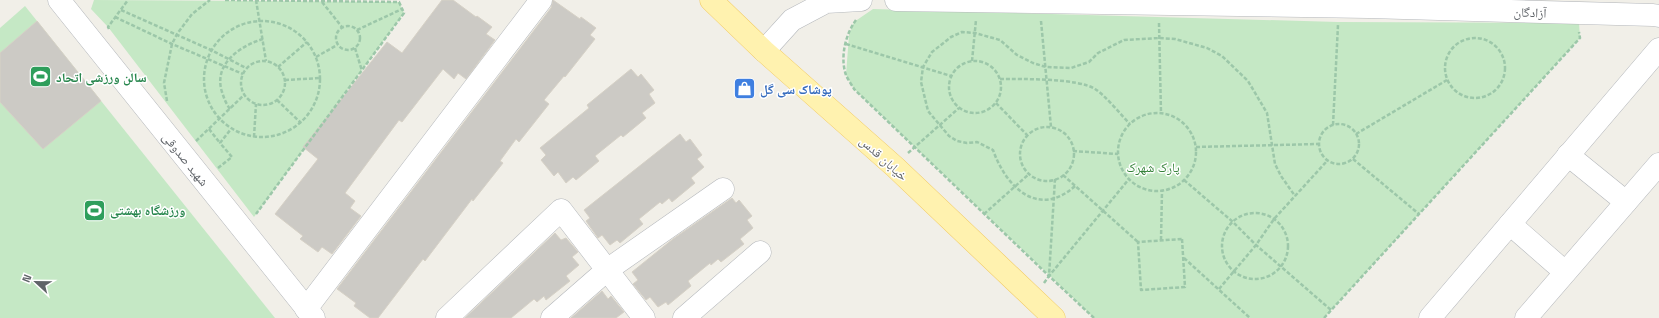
<svg xmlns="http://www.w3.org/2000/svg" width="1659" height="318" font-family="'Space Grotesk','Noto Naskh Arabic',sans-serif">
	<style>
		.green { fill: #c5e8c5 }
		.building { fill: #cccac5; stroke: #d6d1c6 }
		.lines { fill: none; stroke-linecap: round; stroke-linejoin: round }
		.minor-casing { stroke: #b5b8bc; stroke-width: 23 }
		.major-casing { stroke: #f2c960; stroke-width: 23 }
		.path { stroke: #9cc7a9; stroke-width: 2.5; stroke-dasharray: 4 2; stroke-linecap: butt }
		.minor { stroke: #fff; stroke-width: 22 }
		.major { stroke: #fff2af; stroke-width: 22 }
		.labels { text-anchor: middle; stroke-width: 3; stroke-linejoin: round; paint-order: stroke }
		.street-label { font-size: 13px; fill: #5f6368; stroke: #fff }
		.leisure-label { font-size: 13px; font-weight: bold; fill: #27864d; stroke: #fff; text-anchor: start }
		.shop-label { font-size: 13px; font-weight: bold; fill: #366cbe; stroke: #fff; text-anchor: start }
		.park-label { font-size: 13px; fill: #348238; stroke: #fff }
	</style>
	<rect width="100%" height="100%" fill="#f1efe8"/>
	<g class="green">
		<path d="M94,0L399,2L404,13L254,217L108,27L91,9Z"/>
		<path d="M25,6L275,318H0V28Z"/>
		<path d="M873,9L1338,22L1579,23L1580,38L1324,318H1094L854,89L846,75L849,35L854,22Z"/>
	</g>
	<g class="building">
		<path d="M442,0H453L476,17L477,16L492,27L486,34L495,40L466,79L458,73L454,79L443,69L402,122L399,120L345,193L355,201L350,208L361,216L332,254L322,247L318,252L300,239L303,236L275,214L318,159L303,147L387,42L402,53Z"/>
		<path d="M553,0L580,19L581,17L596,28L590,35L595,39L565,77L564,76L544,100L549,104L519,142L516,139L500,161L503,163L473,201L472,199L425,261L423,259L378,318H370L354,306L356,303L337,289L551,8Z"/>
		<path d="M37,21L101,101L43,149L0,102V53Z"/>
		<path d="M631,69L638,77L641,74L654,90L649,94L655,103L642,113L646,118L623,137L621,135L595,156L599,161L576,180L573,177L566,183L558,172L554,176L541,160L546,155L540,148L589,108L587,105Z"/>
		<path d="M680,134L686,142L690,139L702,155L697,159L704,167L691,178L695,183L672,202L669,198L662,204L660,202L639,219L643,224L620,243L617,240L610,245L602,235L598,238L586,221L590,218L584,210Z"/>
		<path d="M732,198L736,203L739,200L752,216L747,220L753,228L740,239L744,244L721,262L718,259L711,265L710,263L688,281L691,286L668,305L666,302L658,307L650,297L646,300L633,284L638,280L632,272L673,239Z"/>
		<path d="M555,233L561,240L566,238L578,252L572,257L579,265L566,276L570,281L546,300L544,296L537,302L534,299L511,318H465Z"/>
		<path d="M602,291L608,299L611,296L624,312L616,318H571Z"/>
	</g>
	<g class="lines">
		<defs>
			<g id="minor">
				<path d="M59,0L314,318"/>
				<path d="M896,0L1368,7L1653,15L1659,16"/>
				<path d="M764,51L792,20L826,2L861,0"/>
				<path d="M1568,155L1626,202"/>
				<path d="M1510,224L1565,272"/>
				<path d="M306,309L541,0"/>
				<path d="M447,318L561,210L644,318"/>
				<path d="M552,318L607,270L723,189"/>
				<path d="M684,318L760,252"/>
				<path d="M1430,318L1659,49"/>
				<path d="M1526,318L1659,164"/>
			</g>
			<path id="major" d="M711,0L764,51L895,167L1054,318"/>
		</defs>
		<use href="#minor" class="minor-casing"/>
		<use href="#major" class="major-casing"/>
		<g class="path">
			<path d="M225,0L399,2L404,13L256,214"/>
			<path d="M256,0L266,61"/>
			<path d="M322,2L342,27"/>
			<path d="M121,10L211,50L246,68"/>
			<path d="M115,17L172,44L243,74"/>
			<path d="M856,20C845,35 840,58 846,75C848,80 852,85 854,89L1049,276"/>
			<circle cx="262" cy="79" r="58"/>
			<path d="M1041,21L1051,127"/>
			<path d="M1159,23L1161,113"/>
			<circle cx="348" cy="38" r="12"/>
			<path d="M109,29L108,27L128,0"/>
			<path d="M357,30L402,9"/>
			<circle cx="1475" cy="68" r="30"/>
			<path d="M846,44L951,76"/>
			<path d="M355,48L362,71"/>
			<path d="M316,57L337,45"/>
			<circle cx="263" cy="83" r="22"/>
			<circle cx="975" cy="87" r="26"/>
			<path d="M972,61L976,20"/>
			<path d="M278,67L307,42"/>
			<path d="M1000,79C1021,79 1078,78 1095,89C1105,95 1121,115 1130,124"/>
			<path d="M285,80L320,78"/>
			<path d="M277,100L301,123"/>
			<path d="M167,101L164,83L172,44L177,34L192,14L210,0"/>
			<path d="M996,103L1027,135"/>
			<path d="M230,109C226,104 224,98 222,92C213,64 240,46 263,39"/>
			<circle cx="1157" cy="152" r="39"/>
			<circle cx="1339" cy="144" r="20"/>
			<path d="M1333,125L1338,25"/>
			<circle cx="1047" cy="154" r="27"/>
			<path d="M209,129L220,143"/>
			<path d="M1356,134L1447,80"/>
			<path d="M254,137L256,104"/>
			<path d="M196,141L244,95"/>
			<path d="M1196,147L1318,144"/>
			<path d="M1073,151L1118,154"/>
			<path d="M908,153L959,108"/>
			<path d="M1353,159L1419,214"/>
			<path d="M218,168L232,157L220,143L231,129"/>
			<path d="M1063,175L1138,242"/>
			<path d="M1184,180L1233,222L1256,245L1331,310"/>
			<path d="M1075,186C1038,219 1006,187 993,150L977,142L967,143L957,141L949,136L928,111L921,82L923,67L932,52L951,37L962,32L975,33L1000,40L1017,55L1033,63L1046,67L1071,68L1089,62L1098,53L1124,40L1160,38L1175,39L1207,48L1222,56L1248,81L1267,113L1275,164L1281,176L1295,196"/>
			<circle cx="1255" cy="246" r="33"/>
			<path d="M984,214L1029,174"/>
			<path d="M1182,239L1185,287L1141,290L1138,242Z"/>
			<path d="M1161,240L1162,191"/>
			<path d="M1184,258L1250,318"/>
			<path d="M1044,283L1049,276L1055,179"/>
			<path d="M1219,289L1256,245L1274,219L1327,161"/>
			<path d="M1094,318L1049,276L1129,179"/>
			<path d="M1324,318L1580,38L1579,32"/>
		</g>
		<use href="#minor" class="minor"/>
		<use href="#major" class="major"/>
	</g>
	<defs>
		<symbol id="stadium-square" viewBox="-11 -11 22 22"><rect x="-9" y="-9" width="18" height="18" rx="4" fill="#2e9e5b" stroke="#fff"/><path d="M0-5a6.5 5 0 1 0 0 10a6.5 5 0 1 0 0-10ZM-3.5-1.8h7v3.6h-7Z" fill="#fff"/></symbol>
		<symbol id="shop-square" viewBox="-11 -11 22 22"><rect x="-9" y="-9" width="18" height="18" rx="4" fill="#3f7fe0" stroke="#fff"/><path d="M-5-2.5h2.3a2.7 3.5 0 0 1 5.4 0H5L5.5 6h-11ZM-1.5-2.5h3a1.5 2.3 0 0 0-3 0Z" fill="#fff"/></symbol>
	</defs>
	<g fill-rule="evenodd">
		<use href="#stadium-square" x="28" y="64" width="25" height="25"/>
		<use href="#shop-square" x="732" y="76" width="25" height="25"/>
		<use href="#stadium-square" x="82" y="198" width="25" height="25"/>
	</g>
	<g class="labels">
		<g class="street-label">
			<text transform="translate(1530 12) rotate(2)" y="5">آزادگان</text>
			<text transform="translate(884 158) rotate(42)" y="5">خیابان قدس</text>
			<text transform="translate(186 159) rotate(51)" y="5">شهید صدوقی</text>
		</g>
		<g class="leisure-label">
			<text x="56" y="82">سالن ورزشی اتحاد</text>
			<text x="110" y="215">ورزشگاه بهشتی</text>
		</g>
		<g class="shop-label">
			<text x="760" y="94">پوشاک سی گل</text>
		</g>
		<g class="park-label">
			<text x="1153" y="172">پارک شهرک</text>
		</g>
	</g>
	<g transform="translate(36 282) rotate(292)" stroke="#ffffff" stroke-width="3" paint-order="stroke">
	<path d="M0-3L7 15L0 10L-7 15Z" fill="#5f6368"/>
	<text y="-6" font-size="11" font-weight="bold" text-anchor="middle" fill="#5f6368">N</text>
	</g>
</svg>
